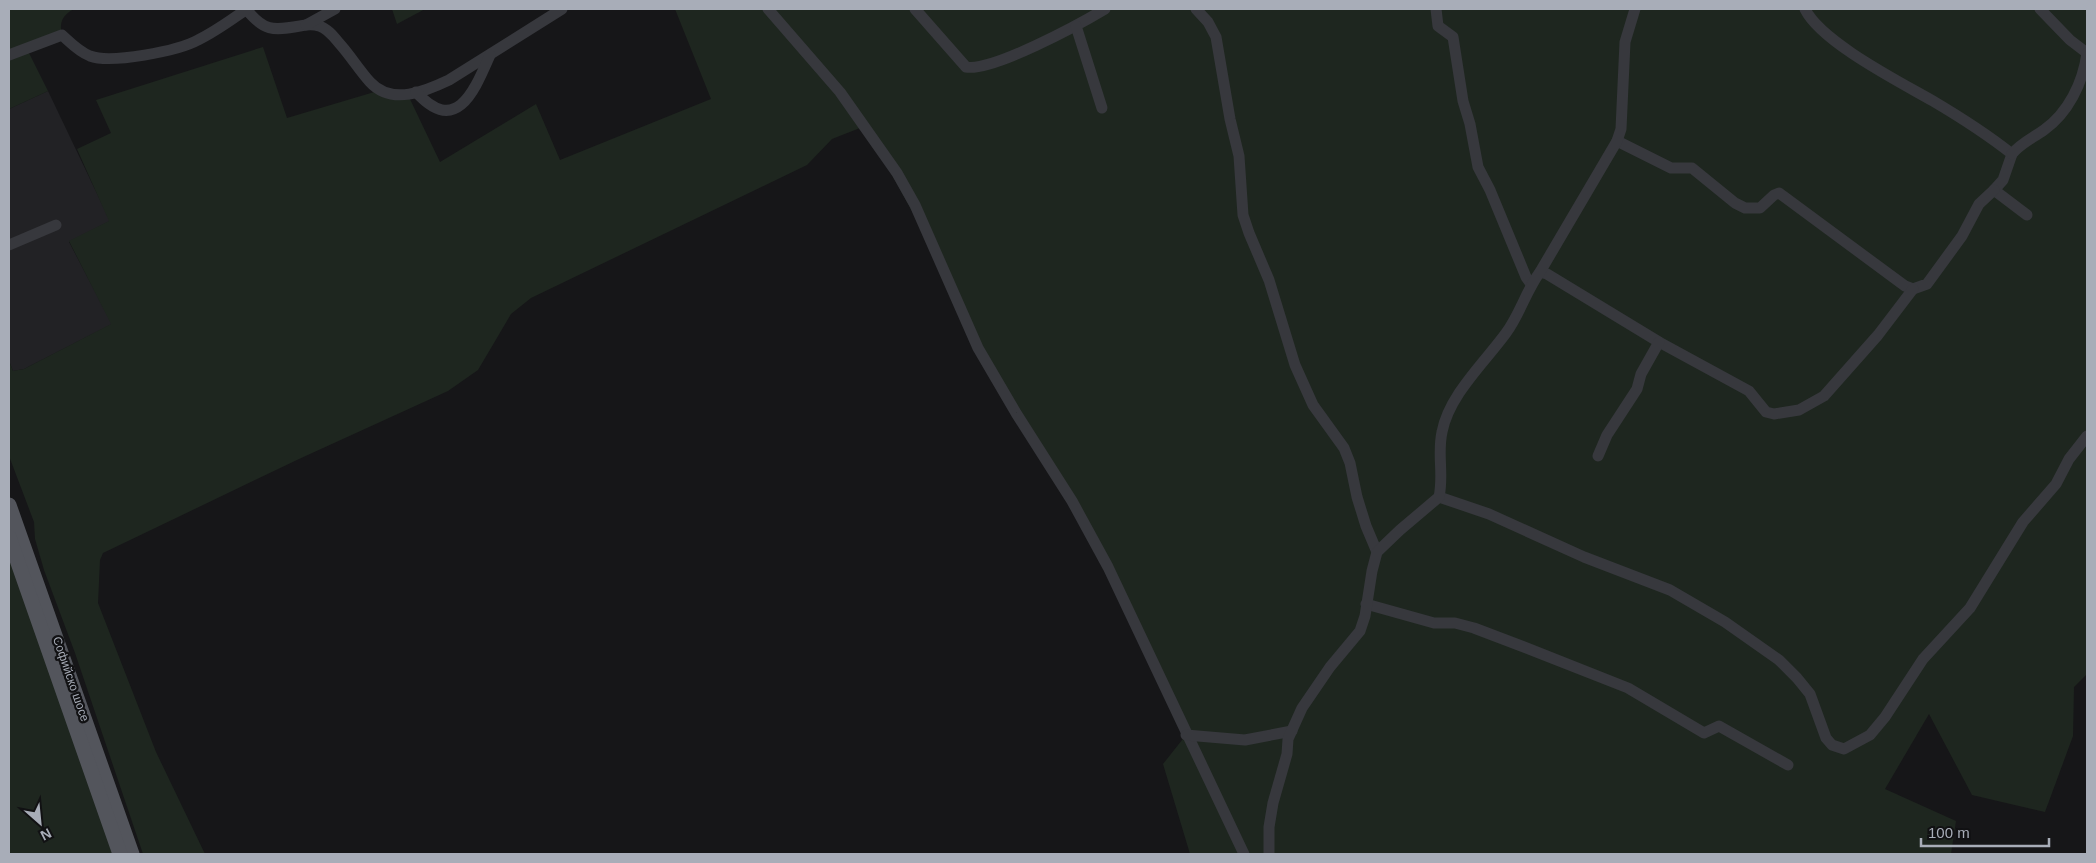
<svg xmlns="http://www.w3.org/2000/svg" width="2096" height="863" font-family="Helvetica,sans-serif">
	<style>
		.built { fill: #222225 }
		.green { fill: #1e261f }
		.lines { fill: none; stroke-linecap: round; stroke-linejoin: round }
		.minor { stroke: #37383d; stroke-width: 11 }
		.major { stroke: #53555c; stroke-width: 15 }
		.labels { text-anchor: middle; stroke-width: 4.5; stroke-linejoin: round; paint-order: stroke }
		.street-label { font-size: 12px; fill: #a8adb8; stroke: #111113 }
	</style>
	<rect width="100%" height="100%" fill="#161618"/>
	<path class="built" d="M48,91L110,221L69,242L112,324L24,369L13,371L9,361V109Z"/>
	<g class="green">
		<path d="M9,9H74C62,15 59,23 62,35L27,49L48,91L9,109Z"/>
		<path d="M392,9H425L397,24Z"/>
		<path d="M675,9H2087V674L2074,687L2073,736L2045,812L1972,795L1929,714L1885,789L1956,821L1951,854H1190L1163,764L1186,735L1108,567L1016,413L945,271L865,126L832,139L807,165L531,298L511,314L478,370L448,391L299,459L103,553L100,560L98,603L156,752L205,854H143L75,653L44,570L35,539L34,522L9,456V361L13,371L24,369L111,324L69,241L109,221L77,149L111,133L96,100L263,47L287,118L381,90L408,95L440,162L536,104L560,160L711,99Z"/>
		<path d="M9,537L120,854H9Z"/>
	</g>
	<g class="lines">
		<g class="minor">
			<path d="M246,9C264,31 272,31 300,26C305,25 313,24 319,26C327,28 334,37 339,43C350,55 359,70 370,82C392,106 426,91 449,80L562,9"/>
			<path d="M768,9L840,92L897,173L915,205L978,348L1016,413L1072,501L1108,567L1244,854"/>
			<path d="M915,9L966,67C992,72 1080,24 1105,9"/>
			<path d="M1196,9L1208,22L1216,37L1230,119L1239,156L1243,215L1249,233L1269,280L1295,365L1313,405L1344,448L1350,463L1357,497L1366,526L1377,552"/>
			<path d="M1436,9L1438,26L1453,37L1463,101L1470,124L1478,167L1490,190L1526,277L1531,284"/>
			<path d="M1805,9C1821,42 1900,82 1933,101C1960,117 1988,135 2012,154L2003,180L1994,190L2027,215"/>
			<path d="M2040,9L2070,40L2087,53"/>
			<path d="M306,25L335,9"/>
			<path d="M1076,26L1102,108"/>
			<path d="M9,55L62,35C71,43 78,51 90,56C111,64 178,51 198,40C215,32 231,20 247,9"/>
			<path d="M416,92C457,137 475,89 490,55"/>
			<path d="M1617,141L1671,168H1692L1735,203L1745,208H1760L1774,195L1779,193L1905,286L1913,289L1927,284L1962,236L1979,204L1994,190"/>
			<path d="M2012,154C2021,143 2033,138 2044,130C2068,113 2083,83 2087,53"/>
			<path d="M9,245L56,225"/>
			<path d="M1540,272L1547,274L1659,342L1749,391L1766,412L1774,414L1799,410L1824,396L1878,335L1913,289"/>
			<path d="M1598,456L1607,435L1637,389L1641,374L1659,342"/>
			<path d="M1439,497L1489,514L1584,557L1670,590L1725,622L1779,660L1797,678L1810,694L1826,738L1832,745L1844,749L1870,735L1885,717L1923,659L1970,608L2023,522L2056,484L2069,459L2087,436"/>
			<path d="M1366,604L1434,623H1455L1474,628L1524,647L1628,688L1704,733L1719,726L1788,765"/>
			<path d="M1186,735L1245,740L1292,731"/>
			<path d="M1269,854V827L1273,803L1287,754L1288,739L1302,708L1330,667L1360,631L1365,616L1372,571L1377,552L1400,530L1439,497C1444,475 1437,454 1442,432C1449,395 1485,362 1506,333C1520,314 1526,291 1540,272L1617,141L1621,129L1625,42L1635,9"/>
		</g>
		<g class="major">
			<path d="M9,505L132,854"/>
			<path d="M9,537L120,854"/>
		</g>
	</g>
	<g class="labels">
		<g class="street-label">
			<text transform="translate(71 679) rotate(71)" y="4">Софийско шосе</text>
		</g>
	</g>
	<rect width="2096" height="863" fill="none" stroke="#a8adb8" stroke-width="20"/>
	<g transform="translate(40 823) rotate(153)" stroke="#111113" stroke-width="4" paint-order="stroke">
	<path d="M0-4L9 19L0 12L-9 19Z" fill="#a8adb8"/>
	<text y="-8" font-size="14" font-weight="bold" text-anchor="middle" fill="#a8adb8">N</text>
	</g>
	<path d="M1921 838v8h128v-8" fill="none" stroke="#a8adb8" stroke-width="2.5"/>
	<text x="1928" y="838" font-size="15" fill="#a8adb8" stroke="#111113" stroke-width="4" paint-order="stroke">100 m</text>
</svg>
